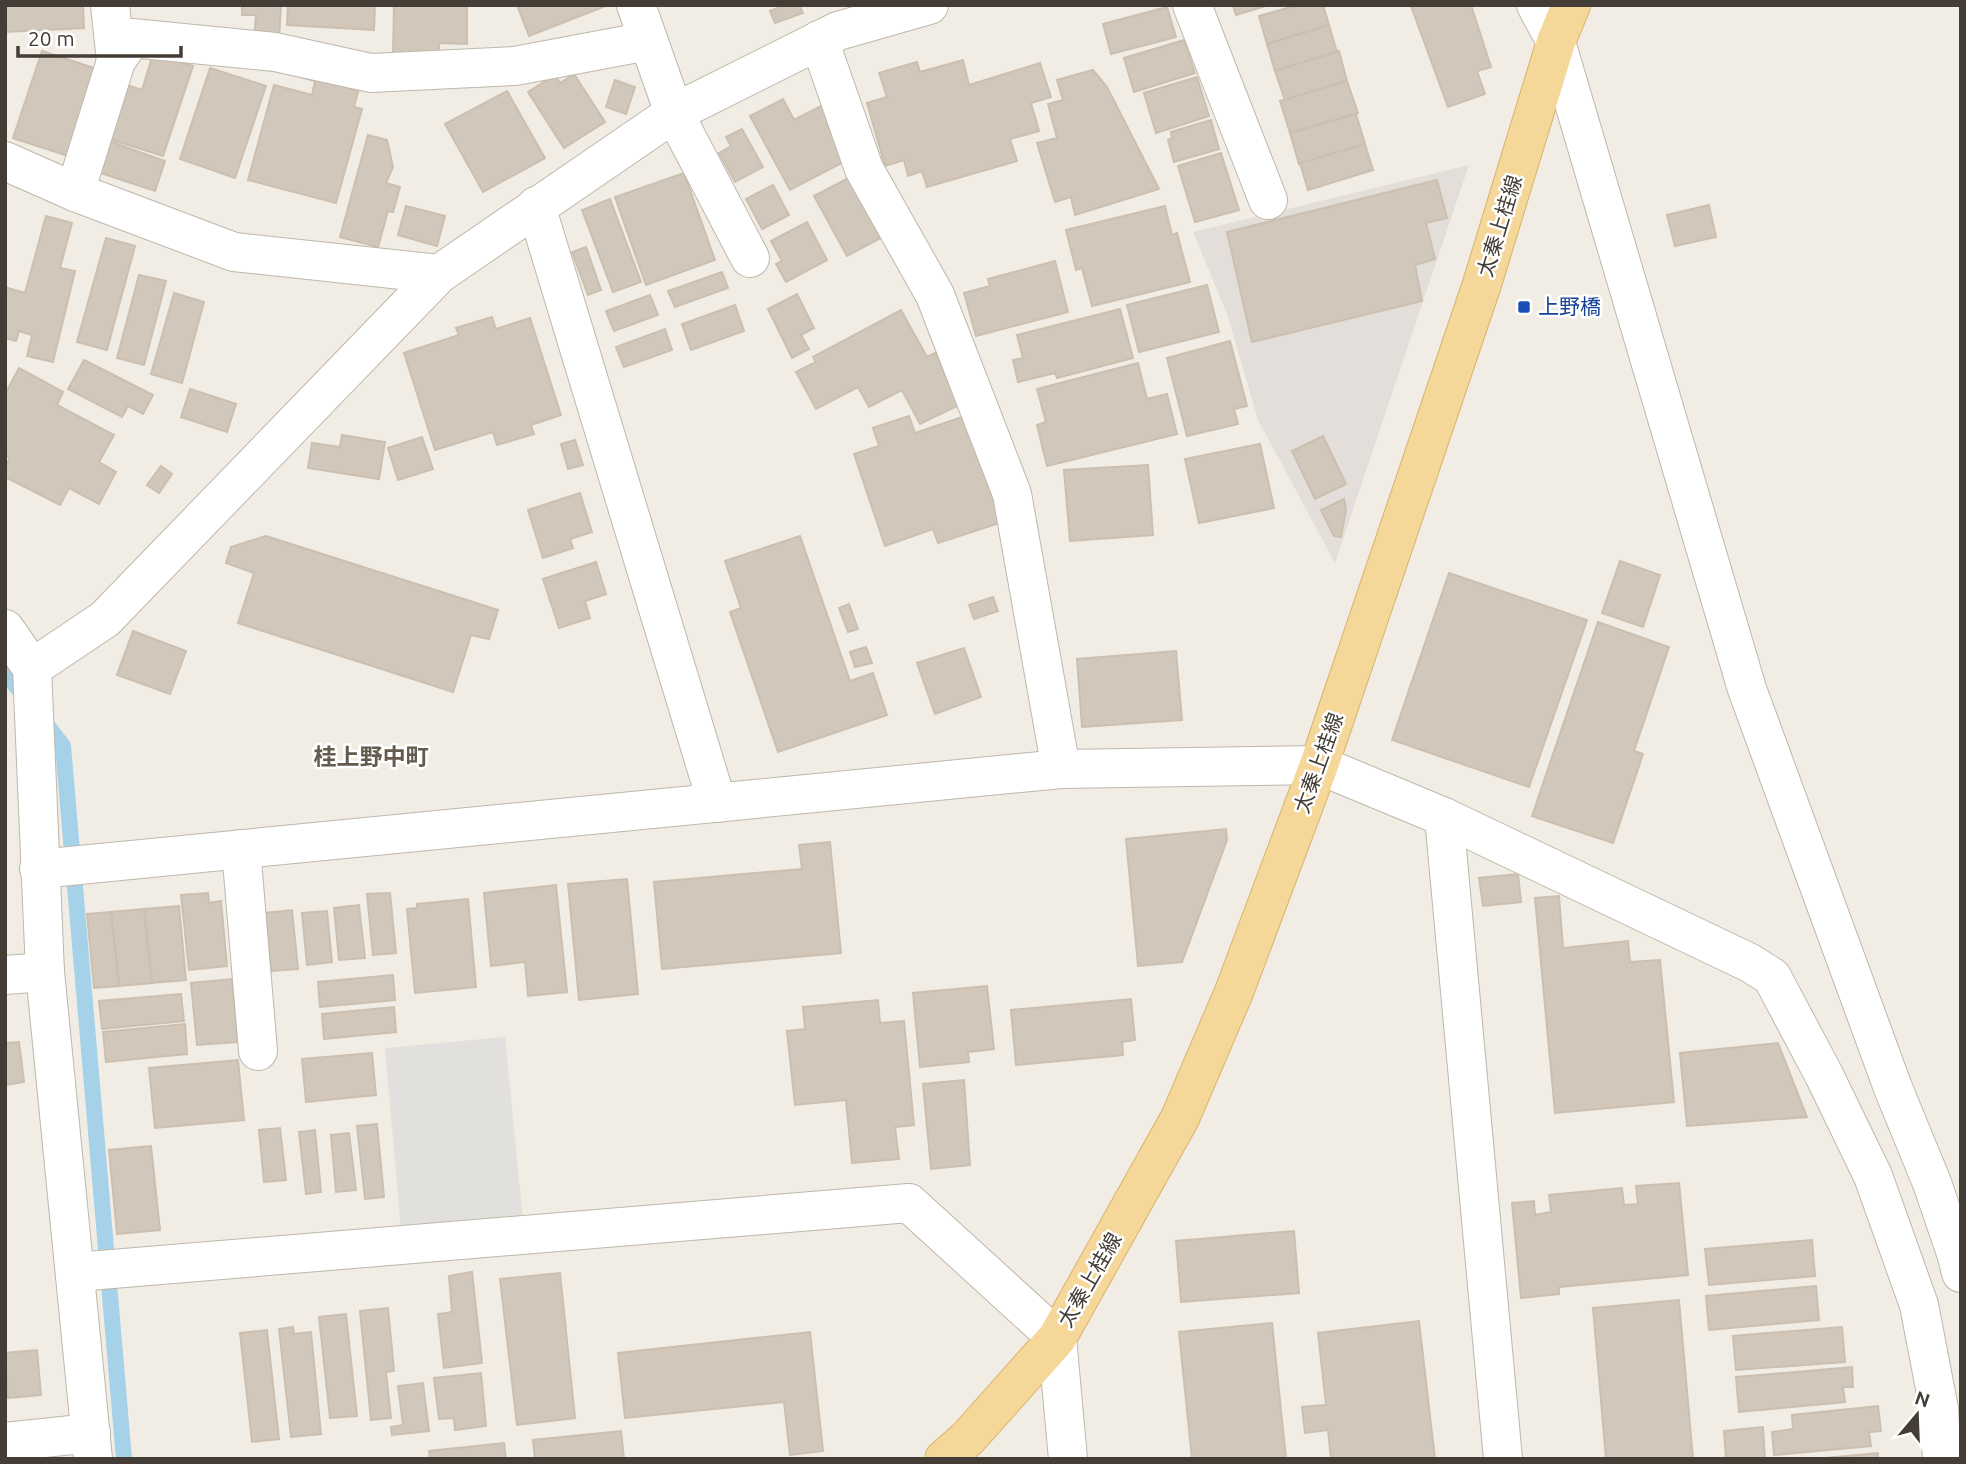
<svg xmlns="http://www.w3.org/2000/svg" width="1966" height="1464" font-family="Ubuntu,'Noto Sans JP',sans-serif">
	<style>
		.industrial { fill: #e3deda }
		.parking { fill: #e2e0dd }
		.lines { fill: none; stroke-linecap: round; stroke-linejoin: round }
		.stream { stroke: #a5d1e9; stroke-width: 16 }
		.building { fill: #d1c8bb; stroke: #ccbfaf; stroke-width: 2 }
		.minor-casing { stroke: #beb7ab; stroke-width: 40 }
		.major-casing { stroke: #d9b36b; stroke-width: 40 }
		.minor { stroke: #fff; stroke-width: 38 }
		.major { stroke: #f5d799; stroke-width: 38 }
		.transit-dot { fill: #1a4fb4; stroke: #fff; stroke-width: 2.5 }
		.labels { text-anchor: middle; stroke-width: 5; stroke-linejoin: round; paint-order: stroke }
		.street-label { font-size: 21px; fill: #433d35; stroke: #fff }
		.transit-label { font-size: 21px; fill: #164399; stroke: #fff; text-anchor: start }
		.neighbourhood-label { font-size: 23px; font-weight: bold; fill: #645a4d; stroke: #fff }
	</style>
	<rect width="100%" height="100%" fill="#f1ede5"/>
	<path class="industrial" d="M1469,165L1335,563L1258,420L1227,314L1193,232Z"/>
	<path class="parking" d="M505,1037L523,1220L401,1231L385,1048Z"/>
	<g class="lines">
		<g class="stream">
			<path d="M5,673L26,698"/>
			<path d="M42,719L63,746L124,1459"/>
		</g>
	</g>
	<g class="building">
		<path d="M5,5H83L84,28L5,32Z"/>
		<path d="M242,5H281L279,40L254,38L256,15H242Z"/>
		<path d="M288,5H375L374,30L287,25Z"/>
		<path d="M394,5H467V44L439,43V54L393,53Z"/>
		<path d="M517,5H608L529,36Z"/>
		<path d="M784,5H799L803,13L775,23L770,11Z"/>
		<path d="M1233,5H1269L1236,15Z"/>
		<path d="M1298,5H1323L1329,25L1267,44L1259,16Z"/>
		<path d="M1471,5L1491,67L1477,71L1485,94L1448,107L1411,6Z"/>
		<path d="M1167,7L1176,37L1111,54L1103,24Z"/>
		<path d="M1329,25L1337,52L1275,71L1267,44Z"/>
		<path d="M1184,40L1195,73L1134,92L1124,58Z"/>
		<path d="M42,51L100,70L71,157L13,138Z"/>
		<path d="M1339,51L1347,81L1285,100L1275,71Z"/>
		<path d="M153,54L193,66L163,156L106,138L124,84L142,90Z"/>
		<path d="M963,60L969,85L1040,63L1051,97L1031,103L1039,131L1010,139L1017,161L927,187L922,171L908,176L904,160L885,166L867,103L887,97L879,73L917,62L920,72Z"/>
		<path d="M210,68L266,86L235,178L180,159Z"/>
		<path d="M1093,70L1107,87L1159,189L1075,215L1071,197L1055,202L1037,143L1057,138L1048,104L1063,100L1057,80Z"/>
		<path d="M574,74L605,122L564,148L528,92L555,75L560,83Z"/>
		<path d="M293,75L360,84L354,107L362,109L336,203L248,180L274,85L312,95L315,81Z"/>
		<path d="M1197,77L1209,116L1156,133L1144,93Z"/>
		<path d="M615,80L635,87L626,114L606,107Z"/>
		<path d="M1347,81L1358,113L1290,133L1280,101Z"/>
		<path d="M507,91L545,158L483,192L445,124Z"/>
		<path d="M783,99L794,120L823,105L851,158L790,190L750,116Z"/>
		<path d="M1356,114L1365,144L1299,164L1290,133Z"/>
		<path d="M1211,120L1219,149L1174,162L1168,140L1172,138L1171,132Z"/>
		<path d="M742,129L763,167L735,182L719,153L731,146L726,137Z"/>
		<path d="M368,135L387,140L393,167L386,183L400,187L393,212L388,211L378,247L340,237Z"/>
		<path d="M106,140L165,161L155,191L95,171Z"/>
		<path d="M1365,144L1373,170L1308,190L1300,163Z"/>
		<path d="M1221,153L1239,210L1195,222L1178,166Z"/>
		<path d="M684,173L715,260L646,285L615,197Z"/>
		<path d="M856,174L888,234L847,256L814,196Z"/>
		<path d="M1437,180L1447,218L1426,223L1435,259L1415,265L1422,301L1252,342L1227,232Z"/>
		<path d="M773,185L789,215L762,229L746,199Z"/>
		<path d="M610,199L641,282L613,292L582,210Z"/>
		<path d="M1709,205L1716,237L1675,246L1667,215Z"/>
		<path d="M406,206L445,216L437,246L398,235Z"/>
		<path d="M1165,206L1172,235L1177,233L1190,282L1092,306L1082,268L1076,270L1066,230Z"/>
		<path d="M46,216L72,223L60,268L75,271L53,362L27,356L32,335L19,331L16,341L5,338V287L25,293Z"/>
		<path d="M807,222L827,260L786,282L776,264L782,261L771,241Z"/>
		<path d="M106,238L135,246L107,350L77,342Z"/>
		<path d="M586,247L601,290L588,295L572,252Z"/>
		<path d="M1055,261L1068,312L976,336L964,293L990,286L988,279Z"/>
		<path d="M722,272L728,288L675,307L668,291Z"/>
		<path d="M139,275L166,281L144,365L117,358Z"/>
		<path d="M1207,285L1219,332L1139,352L1127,305Z"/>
		<path d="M174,293L204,302L182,383L151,374Z"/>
		<path d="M797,294L814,328L801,335L809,349L792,358L768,309Z"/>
		<path d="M650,295L658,315L614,331L606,311Z"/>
		<path d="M735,305L744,331L691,350L682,324Z"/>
		<path d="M1120,309L1133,358L1057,378L1055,373L1018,382L1013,360L1023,358L1017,335Z"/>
		<path d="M901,310L927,357L935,353L961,404L920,424L902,390L869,407L858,387L816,409L796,372L816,362L813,357Z"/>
		<path d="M492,317L496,329L530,318L561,415L531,425L534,434L497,445L493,432L435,450L404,353L459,335L456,328Z"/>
		<path d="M665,329L672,350L624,367L616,347Z"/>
		<path d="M1230,341L1247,406L1234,409L1238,424L1187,436L1167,358Z"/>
		<path d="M84,360L153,395L143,414L128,406L122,417L68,389Z"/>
		<path d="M1138,363L1147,399L1167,394L1177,434L1047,466L1037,425L1046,422L1037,389Z"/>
		<path d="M19,368L63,392L57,405L114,435L99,462L116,472L99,504L69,488L60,505L5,477V467L10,458L5,455V394Z"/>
		<path d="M190,389L236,404L227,432L181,417Z"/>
		<path d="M909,416L915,433L965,416L1002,522L938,543L933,529L885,546L854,454L879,446L873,428Z"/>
		<path d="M342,435L385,442L379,479L308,468L312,443L340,447Z"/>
		<path d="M1323,436L1346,484L1315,499L1292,451Z"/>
		<path d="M422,437L433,469L398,480L388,448Z"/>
		<path d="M575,440L583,465L568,469L561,444Z"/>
		<path d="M1260,444L1274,508L1199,523L1185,459Z"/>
		<path d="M1148,465L1153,535L1070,541L1064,470Z"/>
		<path d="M161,466L172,474L159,493L147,485Z"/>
		<path d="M580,493L592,532L570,539L573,548L543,558L528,510Z"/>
		<path d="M1344,499L1346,509L1341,537L1334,536L1321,510Z"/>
		<path d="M266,536L498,610L489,639L471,635L453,692L238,623L254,573L226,563L231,547Z"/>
		<path d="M800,536L850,681L873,673L887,715L778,752L730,612L741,608L725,561Z"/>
		<path d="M1620,561L1660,575L1643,627L1602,613Z"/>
		<path d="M596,562L606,594L585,601L590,618L559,628L543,579Z"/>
		<path d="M1449,573L1587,620L1529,787L1392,740Z"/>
		<path d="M993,597L998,611L974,619L969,605Z"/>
		<path d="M849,604L858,629L848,632L839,608Z"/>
		<path d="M1598,622L1669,647L1634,751L1643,754L1613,843L1532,816Z"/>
		<path d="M133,631L186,651L170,694L117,675Z"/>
		<path d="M866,647L872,663L855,667L850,652Z"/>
		<path d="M964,648L981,697L935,714L917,663Z"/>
		<path d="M1176,651L1182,720L1082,727L1077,659Z"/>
		<path d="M1226,829L1227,840L1182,962L1138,966L1126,839Z"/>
		<path d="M830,842L841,953L662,969L654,882L802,869L799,845Z"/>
		<path d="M1518,874L1521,902L1483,906L1479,878Z"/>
		<path d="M627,879L638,994L579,1000L568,884Z"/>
		<path d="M556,885L567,992L528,996L525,962L491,966L484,893Z"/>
		<path d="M208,893L209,903L221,901L227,966L189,970L181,895Z"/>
		<path d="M390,893L396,953L373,955L367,894Z"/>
		<path d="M1559,896L1563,948L1628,941L1630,962L1660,960L1674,1102L1555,1113L1535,898Z"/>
		<path d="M468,899L476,987L415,993L407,909L417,908V904Z"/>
		<path d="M359,905L365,958L339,960L334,908Z"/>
		<path d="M179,906L186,980L151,983L144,909Z"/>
		<path d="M144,909L152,983L119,986L111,912Z"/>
		<path d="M292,910L298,969L271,971L265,913Z"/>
		<path d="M327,911L332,962L307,965L302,913Z"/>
		<path d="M111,912L119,986L94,988L87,914Z"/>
		<path d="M393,975L395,1000L320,1007L318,982Z"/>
		<path d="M232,979L238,1042L197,1045L191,983Z"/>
		<path d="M987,986L994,1049L968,1052L969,1062L920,1067L913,993Z"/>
		<path d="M181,994L184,1021L102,1029L99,1001Z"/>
		<path d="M1131,999L1135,1040L1122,1042L1123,1055L1016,1065L1011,1010Z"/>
		<path d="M878,1000L880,1023L904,1021L914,1125L895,1127L899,1159L852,1163L846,1100L795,1105L787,1031L805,1029L803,1007Z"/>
		<path d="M394,1007L396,1032L324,1039L322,1014Z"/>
		<path d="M185,1024L187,1054L106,1062L103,1032Z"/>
		<path d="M19,1042L24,1082L5,1085V1043Z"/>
		<path d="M1778,1043L1807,1117L1687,1126L1680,1053Z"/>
		<path d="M372,1053L376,1095L306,1102L302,1059Z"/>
		<path d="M238,1060L244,1120L155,1128L149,1068Z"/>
		<path d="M964,1080L970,1165L931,1169L923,1084Z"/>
		<path d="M377,1124L384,1197L365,1199L357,1126Z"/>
		<path d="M280,1128L286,1180L264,1182L259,1130Z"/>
		<path d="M315,1130L321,1192L306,1194L299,1132Z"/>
		<path d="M349,1133L356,1190L336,1192L331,1135Z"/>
		<path d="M151,1146L160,1230L117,1234L109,1150Z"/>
		<path d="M1679,1183L1688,1275L1559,1287V1294L1521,1298L1512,1203L1534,1201L1535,1215L1551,1212L1549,1195L1622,1188L1624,1205L1638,1204L1636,1186Z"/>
		<path d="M1294,1231L1299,1293L1181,1302L1176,1241Z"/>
		<path d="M1812,1240L1815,1276L1709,1285L1705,1249Z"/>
		<path d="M472,1272L482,1363L444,1368L438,1314L452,1312L449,1276Z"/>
		<path d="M560,1273L575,1418L517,1425L500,1279Z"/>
		<path d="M1816,1286L1819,1320L1709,1330L1706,1296Z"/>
		<path d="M1679,1300L1693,1459H1606L1593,1308Z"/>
		<path d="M388,1308L394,1371L386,1372L391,1418L371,1420L360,1311Z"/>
		<path d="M346,1314L357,1416L330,1418L319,1317Z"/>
		<path d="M1419,1321L1435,1459H1331L1328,1430L1305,1433L1302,1407L1326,1405L1318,1333Z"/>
		<path d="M1272,1323L1286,1459H1192L1179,1332Z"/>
		<path d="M293,1327L294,1334L311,1332L321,1434L291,1437L279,1329Z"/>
		<path d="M1842,1327L1845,1362L1736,1370L1733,1336Z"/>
		<path d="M267,1330L279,1439L252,1442L240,1333Z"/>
		<path d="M810,1332L823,1451L790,1455L784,1402L625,1418L618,1353Z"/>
		<path d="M37,1350L41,1395L8,1398L5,1353Z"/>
		<path d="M1852,1367L1853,1387H1843L1845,1402L1739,1412L1736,1377Z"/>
		<path d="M481,1373L486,1426L455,1430L454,1418L439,1419L434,1378Z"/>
		<path d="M423,1383L429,1431L392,1435L391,1427L403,1425L398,1386Z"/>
		<path d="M1878,1406L1881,1431L1869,1432L1871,1446L1774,1455L1772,1432L1793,1429L1792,1415Z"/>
		<path d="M1763,1427L1765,1459H1726L1724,1431Z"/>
		<path d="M621,1431L624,1459H535L533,1440Z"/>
		<path d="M504,1443L506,1459H430L429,1451Z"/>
		<path d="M1878,1453V1459H1814Z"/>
	</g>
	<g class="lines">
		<defs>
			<g id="minor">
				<path d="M110,5L116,61"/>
				<path d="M636,5L674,113L750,258"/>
				<path d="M1192,5L1268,200"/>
				<path d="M1536,5L1556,42L1747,689L1893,1088L1932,1183L1956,1253L1961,1273"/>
				<path d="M819,40L864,169L935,295L1012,494L1061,769"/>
				<path d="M5,161L75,192L234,252L439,274"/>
				<path d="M75,192L116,61L132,38L275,52L371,73L515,66L648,41"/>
				<path d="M536,206L717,803"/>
				<path d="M5,629L32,668L45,972L93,1459"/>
				<path d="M32,668L105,619L439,274L674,113L838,31L929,5"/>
				<path d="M1444,817L1503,1459"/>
				<path d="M241,849L258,1051"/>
				<path d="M39,869L1061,769L1319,765L1444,817L1750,963L1772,977L1824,1075L1873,1176L1919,1305L1939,1409L1942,1459"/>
				<path d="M5,975L45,972"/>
				<path d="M76,1272L909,1203L1057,1338L1068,1459"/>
				<path d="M5,1442L91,1433"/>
			</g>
			<path id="major" d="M944,1459L968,1438L1057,1338L1180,1118L1234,992L1319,765L1482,284L1556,42L1571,5"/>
		</defs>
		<use href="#minor" class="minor-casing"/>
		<use href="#major" class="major-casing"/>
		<use href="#minor" class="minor"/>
		<use href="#major" class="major"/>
	</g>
	<rect class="transit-dot" x="1517" y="300" width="14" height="14" rx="3.5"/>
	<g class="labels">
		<g class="street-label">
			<text transform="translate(1500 226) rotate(-73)" y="7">太秦上桂線</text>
			<text transform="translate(1319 763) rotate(-70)" y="7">太秦上桂線</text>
			<text transform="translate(1090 1280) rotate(-60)" y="7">太秦上桂線</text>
		</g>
		<g class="transit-label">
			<text x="1538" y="314">上野橋</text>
		</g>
		<g class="neighbourhood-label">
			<text x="371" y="765">桂上野中町</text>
		</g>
	</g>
	<rect width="1966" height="1464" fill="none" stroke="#433d35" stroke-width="14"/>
	<g transform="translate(1917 1415) rotate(19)" stroke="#ffffff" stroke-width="5" paint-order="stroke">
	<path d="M0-5L12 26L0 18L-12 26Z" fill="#433d35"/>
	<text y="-10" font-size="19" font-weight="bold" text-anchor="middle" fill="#433d35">N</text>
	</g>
	<path d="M18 46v10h163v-10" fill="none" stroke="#433d35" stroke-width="3.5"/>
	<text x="28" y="46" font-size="21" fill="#433d35" stroke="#ffffff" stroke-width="5" paint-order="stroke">20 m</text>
</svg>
